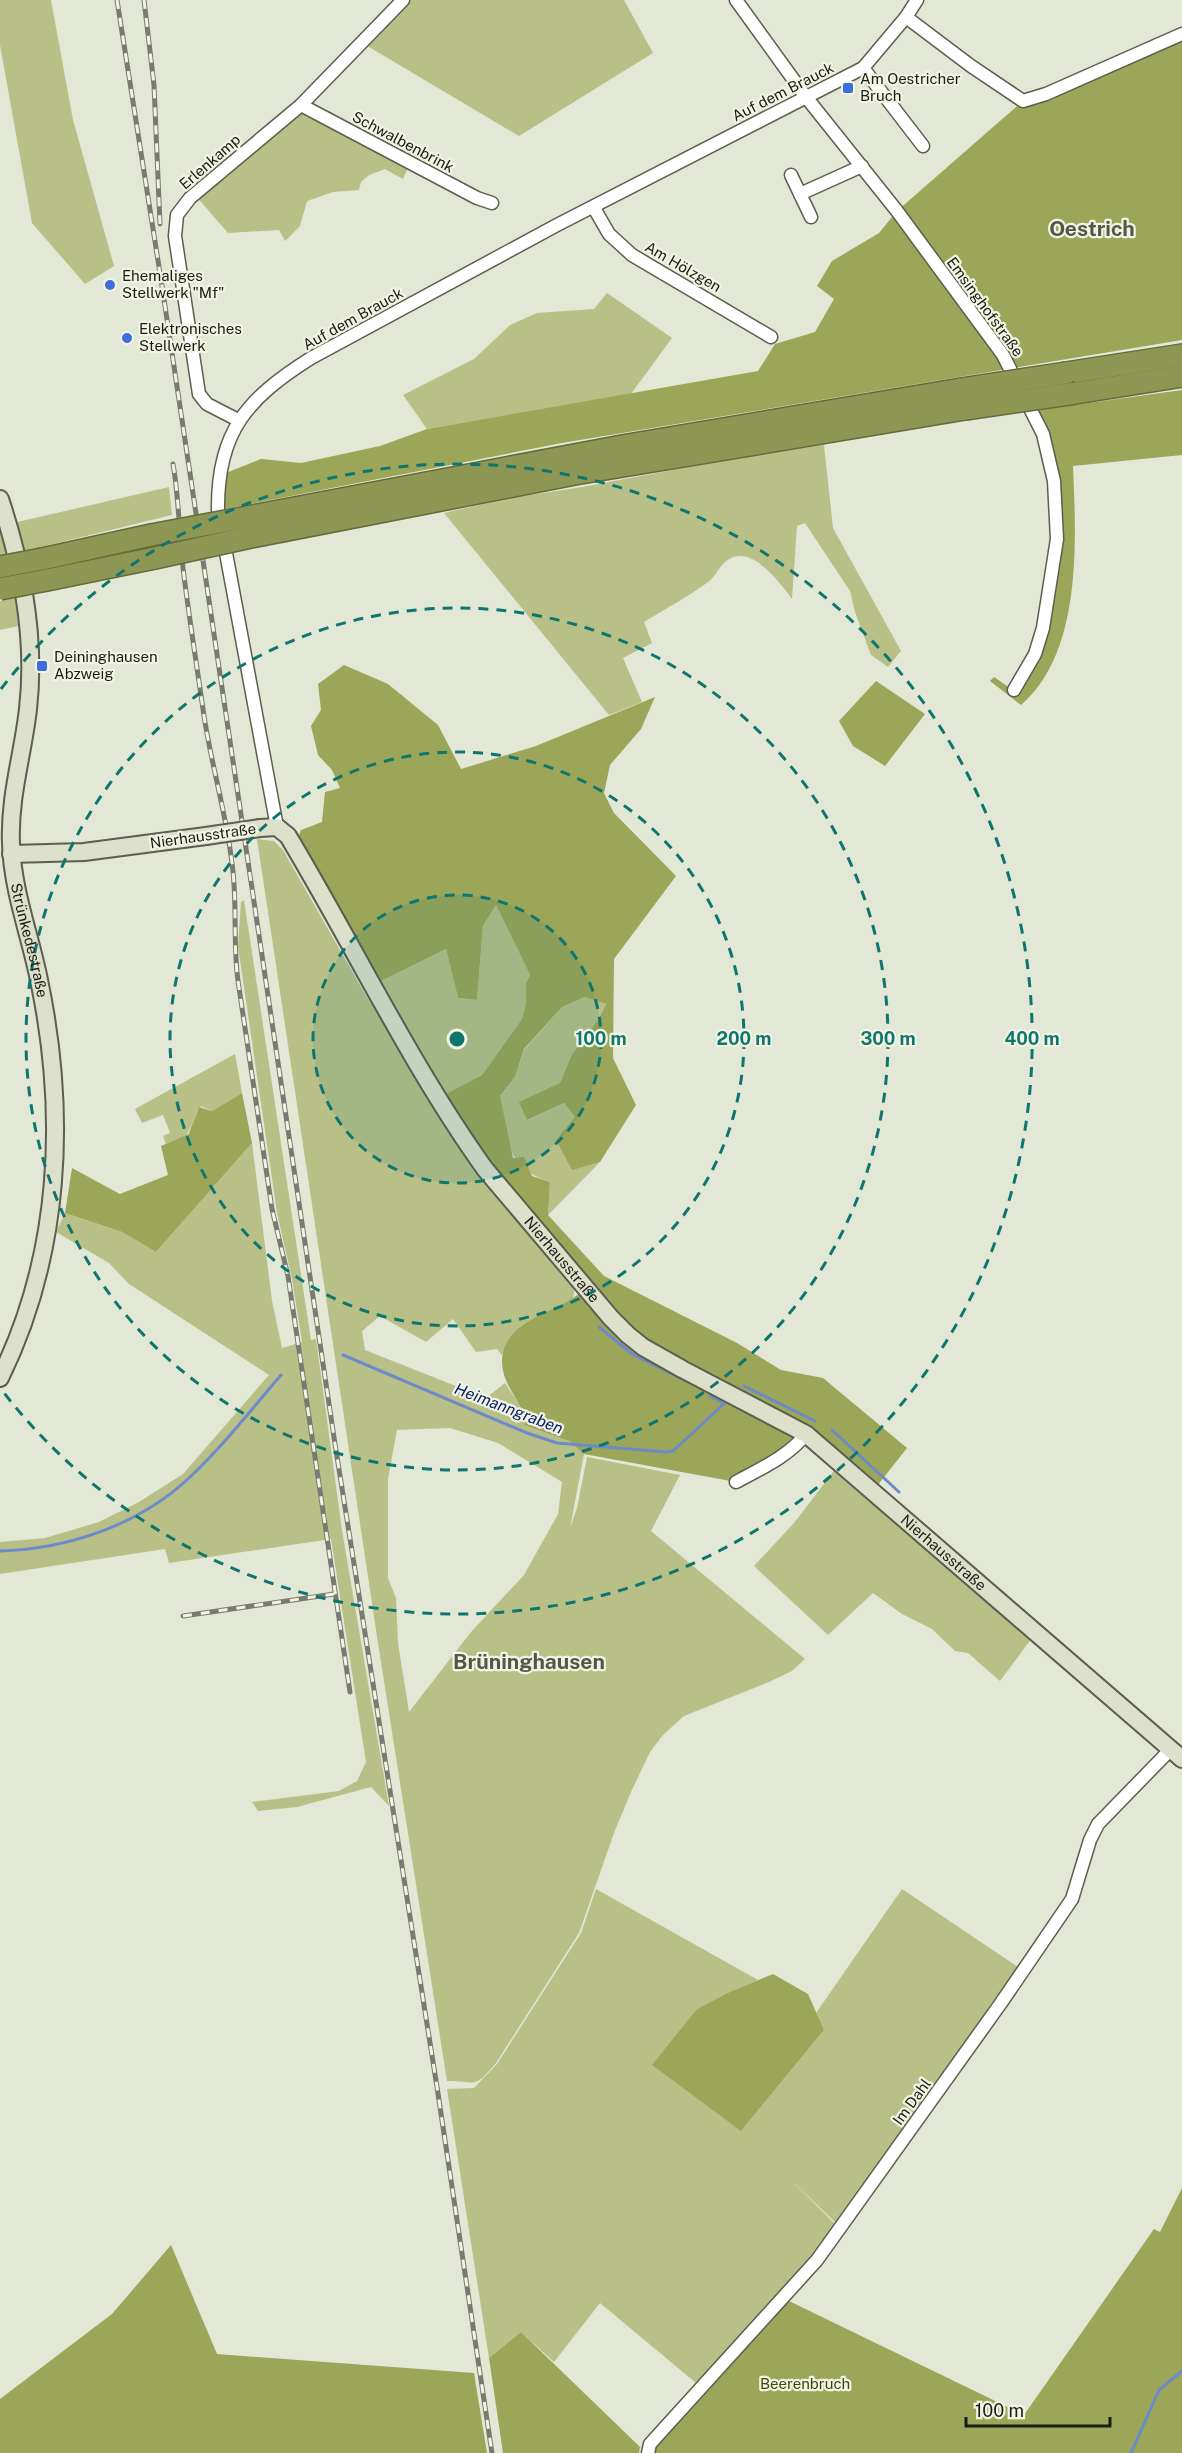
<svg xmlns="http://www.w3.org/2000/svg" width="1182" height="2453" font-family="'Public Sans',sans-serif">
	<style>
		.green { fill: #b8c088; fill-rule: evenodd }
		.forest { fill: #9ca658 }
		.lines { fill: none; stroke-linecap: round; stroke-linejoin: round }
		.stream { stroke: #6d8acb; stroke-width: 3 }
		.minor-casing { stroke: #5c5e50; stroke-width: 15 }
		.secondary-casing { stroke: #5c5e50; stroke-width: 20 }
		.motorway-casing { stroke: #656b3d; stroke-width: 24 }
		.minor { stroke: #fff; stroke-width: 12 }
		.secondary { stroke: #dde0cb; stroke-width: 16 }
		.motorway { stroke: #8d9652; stroke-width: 21 }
		.rail-casing { stroke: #797b70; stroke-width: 5 }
		.rail { stroke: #f1f4e2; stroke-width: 3; stroke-dasharray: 9; stroke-linecap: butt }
		.secondary-bridge-casing { stroke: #5c5e50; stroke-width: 20; stroke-linecap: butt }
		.motorway-bridge-casing { stroke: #656b3d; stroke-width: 24; stroke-linecap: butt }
		.secondary-bridge { stroke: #dde0cb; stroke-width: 16 }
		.motorway-bridge { stroke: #8d9652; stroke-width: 21 }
		.ring { fill: none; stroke: #0f766e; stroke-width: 3; stroke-dasharray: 10 8 }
		.poi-dot { fill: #406dde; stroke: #f1f4e2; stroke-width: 2 }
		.labels { text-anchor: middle; stroke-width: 4.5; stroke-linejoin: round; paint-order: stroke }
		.poi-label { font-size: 15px; fill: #1b1c16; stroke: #f1f4e2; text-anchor: start }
		.street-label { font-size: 15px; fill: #1b1c16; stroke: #f1f4e2 }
		.park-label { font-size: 15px; fill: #41470a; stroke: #f1f4e2 }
		.water-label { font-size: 16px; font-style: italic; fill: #08206c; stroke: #f1f4e2 }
		.district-label { font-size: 21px; font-weight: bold; fill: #545648; stroke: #f1f4e2 }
		.centre { fill: #0f766e; stroke: #f1f4e2; stroke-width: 3 }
		.ring-label { font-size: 18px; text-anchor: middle; font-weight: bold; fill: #0f766e; stroke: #f1f4e2; stroke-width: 4.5; stroke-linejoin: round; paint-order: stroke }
	</style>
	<rect width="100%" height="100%" fill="#e3e7d5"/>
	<g class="green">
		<path d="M0,0H51L73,120L114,266L85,284L32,223L0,45Z"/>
		<path d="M406,0H624L653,53L519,136L364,44Z"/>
		<path d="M301,106L410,163L403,179L385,169L369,175L361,182L359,190L333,192L307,201L300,226L285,241L279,230L228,233L195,195Z"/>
		<path d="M607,293L672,338L631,394L427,429L403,395L474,359L510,325L537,313L594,309Z"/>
		<path d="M824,445L833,528L901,651L888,667L871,655L855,612L850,591L805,523L797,526L792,599C779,582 751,542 726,561C719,567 715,577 708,582C688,597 665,609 644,622L652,643L623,658L642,702L609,715L444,513L510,498L582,487L791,448Z"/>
		<path d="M169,487L172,515L0,557V526Z"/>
		<path d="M15,598L19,626L0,630V601Z"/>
		<path d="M257,839L274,841L283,850L365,994L447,1124L575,1286L573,1299C544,1314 515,1323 502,1355L497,1349L476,1352L453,1319L426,1342L380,1316L362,1331L365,1350L486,1398L505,1383L523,1410L524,1425L569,1441L584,1454L570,1528L577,1508L587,1457L680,1475L651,1531L805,1659L792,1671L769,1682L684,1716L663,1735L650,1752L631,1792L614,1833L579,1933L496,2063C473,2090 479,2081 447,2081L378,1643ZM450,1428L498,1443L562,1482L558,1514L524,1575L471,1632L409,1712L398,1643L396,1598L388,1578V1479L397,1430Z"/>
		<path d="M244,900L311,1340L316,1339L342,1530L389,1806L371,1787L297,1807L258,1811L252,1802L339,1791L357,1781L366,1762L331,1539L169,1563L165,1549L0,1574V1542L45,1538L99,1522L139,1502L183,1474L269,1375L129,1284L109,1263L56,1232L65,1213L122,1232L156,1252L252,1143L272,1301L282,1348L302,1342L292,1279L277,1213L238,946L241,902Z"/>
		<path d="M496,905L530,975L526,983V1003L522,1019L482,1075L442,1096L379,982L446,949L458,998L477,1000L483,926Z"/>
		<path d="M585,997L606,1004L598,1020L572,1054L560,1083L528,1120L564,1103L575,1117L571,1169L600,1162L548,1215L550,1182C503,1166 509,1139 500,1096L515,1077L524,1050L562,1007Z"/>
		<path d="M235,1054L242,1093L212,1111L201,1106L186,1136L166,1144L163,1136L170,1133L163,1115L142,1123L135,1109Z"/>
		<path d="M840,1463L1040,1627L1000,1681L968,1653L955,1651L932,1629L902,1614L873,1593L828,1635L754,1566L794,1523Z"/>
		<path d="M596,1889L758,1980L697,2009L741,2131L824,2030L816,2013L902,1889L1021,1969L838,2225L789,2178L837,2226L794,2279L696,2383L600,2303L554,2362L521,2332L489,2358L447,2089L474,2088L497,2064L581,1933Z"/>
	</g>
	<g class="forest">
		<path d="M1182,34V340L562,443L219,510L221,475L261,459L301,463L380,446L427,429L758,371L775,344L815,332L834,299L817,286L832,261L879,233L897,211L1023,101Z"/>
		<path d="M1182,390V455L1073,466C1076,539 1083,652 1021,705L990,681L994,677L1010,688L1036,635L1053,535L1055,476L1031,411Z"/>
		<path d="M344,665L388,684L438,725L461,769L536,746L655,697L641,729L610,765L604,793L614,813L676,876L614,959L613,1058L636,1105L600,1162L572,1170L556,1140L575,1117L564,1103L527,1120L519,1102L560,1083L572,1054L598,1020L606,1004L585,997L562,1007L524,1049L515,1077L500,1096L513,1158L524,1157L532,1176L550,1182L548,1215L604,1276L737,1343L781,1370L823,1378L907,1448L873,1491L806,1434L736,1482L584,1454L569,1441L524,1425C528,1406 502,1389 502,1361C503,1325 544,1315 570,1300C577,1296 582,1291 588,1286L475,1147L442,1096L482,1075L522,1019L526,1003V983L530,975L496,905L483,926L477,1000L458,998L446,949L379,982L298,838L301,830L322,822L325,792L340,788L332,770L318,755L311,726L321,710L318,684Z"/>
		<path d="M876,681L925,714L885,766L853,746L839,721Z"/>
		<path d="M242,1093L252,1143L156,1252L122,1232L65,1213L72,1168L120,1194L168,1175L161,1146L189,1134C191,1124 197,1117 199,1107L212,1111Z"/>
		<path d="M773,1974L808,1994L824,2030L741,2131L652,2065L697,2009L730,1992Z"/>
		<path d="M1182,2188V2453H654L657,2440L789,2301L1024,2415L1154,2229L1160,2232Z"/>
		<path d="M171,2245L217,2354L474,2373L487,2453H0V2399L112,2314Z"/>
		<path d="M521,2332L640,2447L639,2453H503L489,2358Z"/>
	</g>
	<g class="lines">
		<g class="stream">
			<path d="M599,1327L632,1354L688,1382"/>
			<path d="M343,1355L527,1433L557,1443L666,1452L673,1451L726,1402"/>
			<path d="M744,1386L815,1421"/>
			<path d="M710,1396L724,1403"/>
			<path d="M832,1430L899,1492"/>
			<path d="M0,1551C68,1549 139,1525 189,1478C223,1446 251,1410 281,1375"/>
			<path d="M1131,2453L1159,2390L1182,2371"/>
		</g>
		<defs>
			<g id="minor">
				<path d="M736,0L806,97L897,211L1003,355L1043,434L1054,481L1057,539L1043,628L1035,654L1014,690"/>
				<path d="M906,17L971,66L1023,101L1046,94L1182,34"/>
				<path d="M863,68L923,146"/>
				<path d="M301,105L477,198L492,203"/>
				<path d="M791,175L811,217"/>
				<path d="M800,194L862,166"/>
				<path d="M594,208L609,234L632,255L771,337"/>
				<path d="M238,420L207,404L199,394L175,236L177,215L190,198L301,105L403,0"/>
				<path d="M277,827L218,510C217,431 248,398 311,358L557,225L863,68L906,17L917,0"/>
				<path d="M736,1482C760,1469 789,1456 806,1434"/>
				<path d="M648,2453L650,2444L817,2260L1001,2003L1072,1899L1090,1840L1098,1824L1171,1749"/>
			</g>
			<g id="secondary">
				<path id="s1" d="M0,499C22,565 36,639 28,709C23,754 9,797 11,843C12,889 30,935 39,980C67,1114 61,1254 0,1378"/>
				<path id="s2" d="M260,828L277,827L288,836C354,946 410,1064 485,1169L611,1318L628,1335L643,1347L682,1369L806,1434L1182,1759"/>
				<path d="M11,854L84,852L206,836"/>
			</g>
			<g id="motorway">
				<path d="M1066,373L1182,355"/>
				<path d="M1076,393L1182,376"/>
				<path d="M247,517L622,446L961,389"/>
				<path d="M251,537L575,474L965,409"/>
				<path d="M42,559L151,535"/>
				<path d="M47,580L155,558"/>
			</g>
		</defs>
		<use href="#minor" class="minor-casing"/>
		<use href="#secondary" class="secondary-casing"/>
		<use href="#motorway" class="motorway-casing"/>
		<use href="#minor" class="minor"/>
		<use href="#secondary" class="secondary"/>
		<use href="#motorway" class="motorway"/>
		<defs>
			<g id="rail">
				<path d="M117,0L162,286L335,1444L437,2087L492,2453"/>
				<path d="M144,0L154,85L160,224"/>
				<path d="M173,464C179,498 179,533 183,568C189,617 197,667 204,716C212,769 228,819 233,872C237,909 233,944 238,981L272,1209L288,1276L350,1692"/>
				<path d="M183,1616L334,1594"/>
			</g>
		</defs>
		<use href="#rail" class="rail-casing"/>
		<use href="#rail" class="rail"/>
		<defs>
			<path id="secondary-bridge" d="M206,836L260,828"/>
			<g id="motorway-bridge">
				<path d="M961,389L1066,373"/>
				<path d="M965,409L1076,393"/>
				<path d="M151,535L247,517"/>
				<path d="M155,558L251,537"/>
				<path d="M0,567L42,559"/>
				<path d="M0,589L47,580"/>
			</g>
		</defs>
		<use href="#secondary-bridge" class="secondary-bridge-casing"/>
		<use href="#motorway-bridge" class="motorway-bridge-casing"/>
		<use href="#secondary-bridge" class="secondary-bridge"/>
		<use href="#motorway-bridge" class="motorway-bridge"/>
	</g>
	<circle cx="457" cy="1039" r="144" fill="#0f766e" fill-opacity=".12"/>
	<g class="ring">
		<circle cx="457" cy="1039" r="144"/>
		<circle cx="457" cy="1039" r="287"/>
		<circle cx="457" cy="1039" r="431"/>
		<path d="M1 689A575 575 0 1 1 1 1389"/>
	</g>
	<g class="poi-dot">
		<rect x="842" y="82" width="12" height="12" rx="3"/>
		<circle cx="110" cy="285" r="6"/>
		<circle cx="127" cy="338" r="6"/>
		<rect x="36" y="660" width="12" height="12" rx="3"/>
	</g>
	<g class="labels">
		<g class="poi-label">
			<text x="860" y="84">Am Oestricher<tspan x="860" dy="17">Bruch</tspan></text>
			<text x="122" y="281">Ehemaliges<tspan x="122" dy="17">Stellwerk "Mf"</tspan></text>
			<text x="139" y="334">Elektronisches<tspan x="139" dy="17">Stellwerk</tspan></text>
			<text x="54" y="662">Deininghausen<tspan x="54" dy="17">Abzweig</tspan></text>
		</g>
		<g class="street-label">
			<text transform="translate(783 92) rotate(-27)" y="5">Auf dem Brauck</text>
			<text transform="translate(403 142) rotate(28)" y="5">Schwalbenbrink</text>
			<text transform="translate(210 162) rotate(-41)" y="5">Erlenkamp</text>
			<text transform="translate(683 267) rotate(30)" y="5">Am Hölzgen</text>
			<text transform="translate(985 307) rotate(54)" y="5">Emsinghofstraße</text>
			<text transform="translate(353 319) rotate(-29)" y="5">Auf dem Brauck</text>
			<text transform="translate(203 836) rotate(-8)" y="5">Nierhausstraße</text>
			<text dy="5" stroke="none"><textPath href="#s1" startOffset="448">Strünkedestraße</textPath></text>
			<text dy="5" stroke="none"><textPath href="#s2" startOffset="537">Nierhausstraße</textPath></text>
			<text dy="5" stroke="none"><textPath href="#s2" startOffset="1023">Nierhausstraße</textPath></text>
			<text transform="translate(912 2102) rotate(-54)" y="5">Im Dahl</text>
		</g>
		<g class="park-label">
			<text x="805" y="2389">Beerenbruch</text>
		</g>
		<g class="water-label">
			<text transform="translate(509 1408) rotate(21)" y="6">Heimanngraben</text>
		</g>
		<g class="district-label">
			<text x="1092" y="236">Oestrich</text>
			<text x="529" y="1669">Brüninghausen</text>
		</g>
	</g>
	<circle cx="457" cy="1039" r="9" class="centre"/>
	<g class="ring-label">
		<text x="601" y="1045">100 m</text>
		<text x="744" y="1045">200 m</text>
		<text x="888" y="1045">300 m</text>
		<text x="1032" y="1045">400 m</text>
	</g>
	<path d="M966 2417v9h144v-9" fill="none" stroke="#1b1c16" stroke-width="3"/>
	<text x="975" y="2417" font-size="18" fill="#1b1c16" stroke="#f1f4e2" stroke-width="4.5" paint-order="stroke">100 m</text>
</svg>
